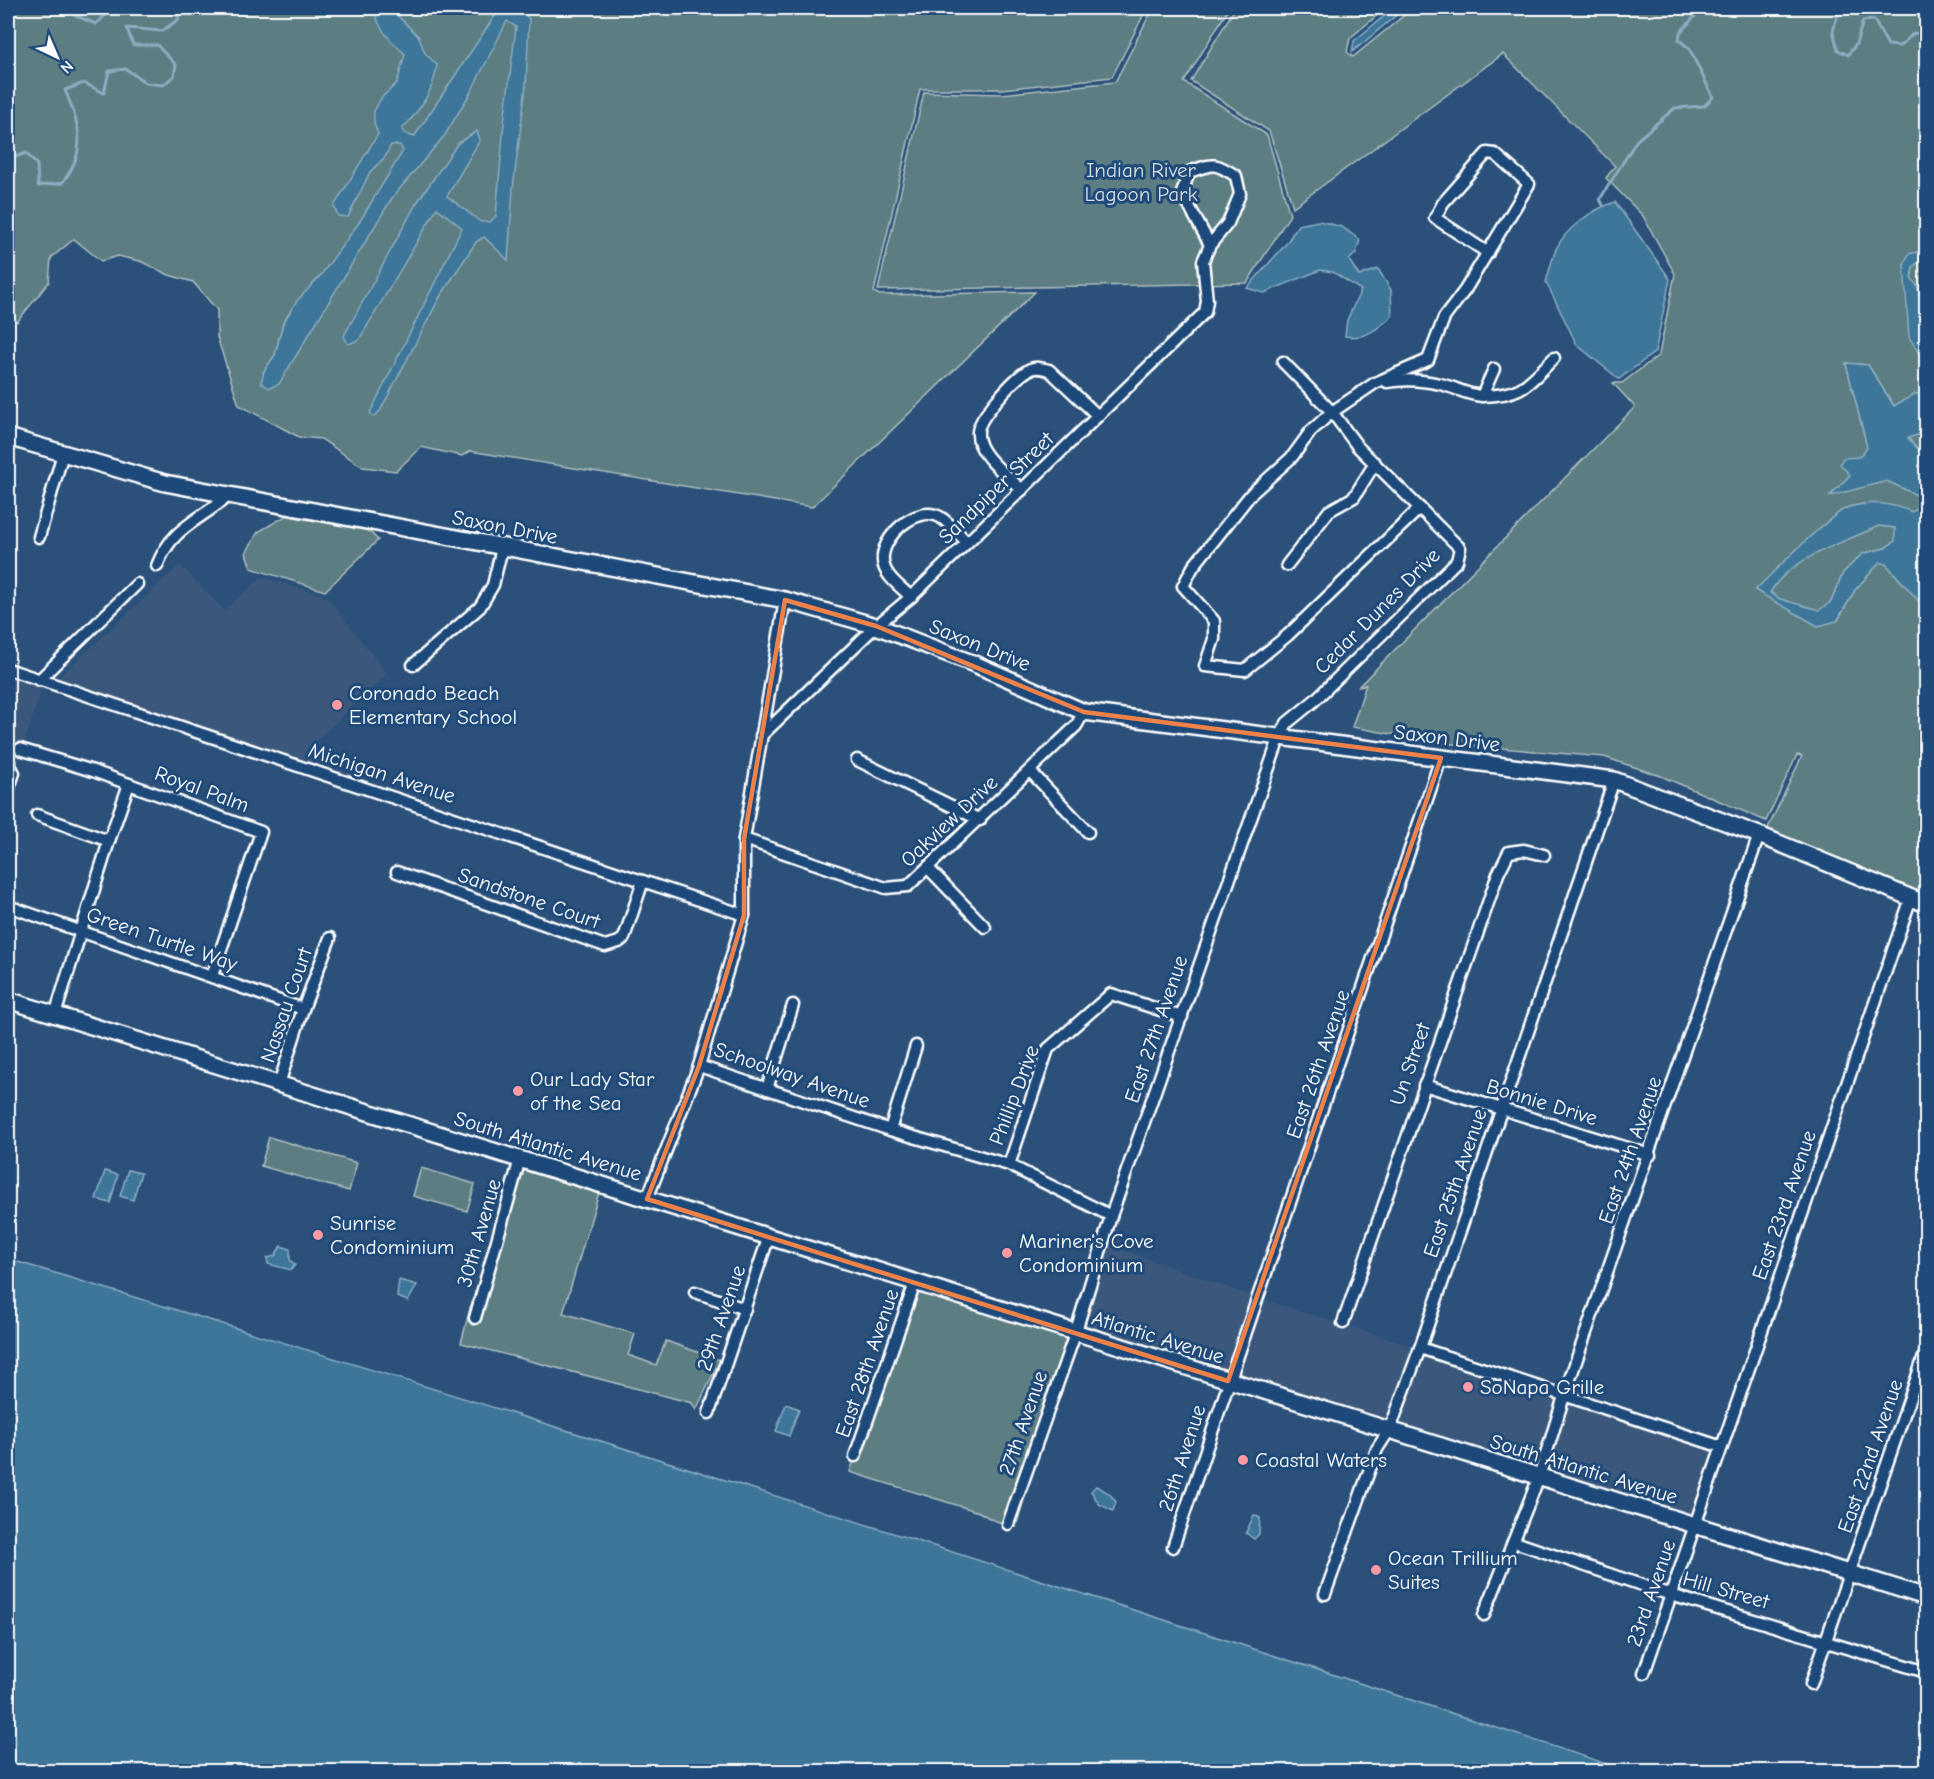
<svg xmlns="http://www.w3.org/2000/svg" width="1934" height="1779" font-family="'Comic Neue',sans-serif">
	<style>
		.built { fill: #3a597c }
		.green { fill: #5c7d81; stroke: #aebec0; stroke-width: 1.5; fill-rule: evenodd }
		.water { fill: #3e7699; stroke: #8badc2; stroke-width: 1.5; fill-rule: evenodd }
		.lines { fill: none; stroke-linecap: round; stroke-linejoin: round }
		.stream { stroke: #8badc2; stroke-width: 3 }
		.street-casing { stroke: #fff; stroke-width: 15 }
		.secondary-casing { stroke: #fff; stroke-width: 20 }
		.street { stroke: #1f4a7a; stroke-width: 10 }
		.secondary { stroke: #1f4a7a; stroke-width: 15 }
		.marked { fill: none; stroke: #ee8249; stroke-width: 4.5; stroke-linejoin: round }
		.poi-dot { fill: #ff9aa2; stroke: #1f4a7a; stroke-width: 2 }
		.labels { text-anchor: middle; stroke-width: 6; stroke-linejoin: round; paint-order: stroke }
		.park-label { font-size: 21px; fill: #d6dee0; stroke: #1f4a7a }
		.street-label { font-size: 21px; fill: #fff; stroke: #1f4a7a }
		.poi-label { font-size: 21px; fill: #fff; stroke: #1f4a7a; text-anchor: start }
	</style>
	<rect width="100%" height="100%" fill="#2b517b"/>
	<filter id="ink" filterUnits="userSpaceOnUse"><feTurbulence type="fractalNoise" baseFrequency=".0167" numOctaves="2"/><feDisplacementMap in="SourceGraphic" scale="12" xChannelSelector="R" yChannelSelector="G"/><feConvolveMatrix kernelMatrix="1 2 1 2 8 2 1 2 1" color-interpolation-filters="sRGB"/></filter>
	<g filter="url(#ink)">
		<g class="built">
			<path d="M180,565L224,611L262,577L327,597L387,674L317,740V772L52,684Z"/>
			<path d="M8,669L39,680L41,690L8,796Z"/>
			<path d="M1103,1243L1257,1298L1565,1393L1722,1447L1695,1525L1075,1334Z"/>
		</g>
		<g class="green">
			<path d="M8,8H1147L1112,77L1001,89H920L874,292L879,295L1035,292L812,507L470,451L462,456L421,447L396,471L363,467L321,439L299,437L239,405L217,337V310L193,282L169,275L140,261L118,256L101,261L74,239L51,258L49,282L17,322L8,314ZM317,320L295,357L264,371L275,355L283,323Z"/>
			<path d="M1153,8H1229L1184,82L1267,135L1290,215L1247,283L878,290L924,92L1002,94L1115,82Z"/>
			<path d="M1235,8H1386L1350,38L1347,52L1353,57L1413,8H1926V250L1909,254L1904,265L1926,365V394H1915L1894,406L1868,365L1846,363L1867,447L1850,475L1831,495L1887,481L1919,496L1922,505L1912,512C1892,504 1872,500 1849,507C1832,512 1772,574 1756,590L1818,626L1838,620L1855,590L1880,562L1886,564L1926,609V904L1911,898L1902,885L1767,830L1802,756L1797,755L1766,821L1661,776L1604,757L1442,743L1352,727L1366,685L1359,686L1635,407L1613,383H1622L1659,355L1675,274L1643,216L1606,178L1615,166L1503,54L1293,207L1269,131L1191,81Z"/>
			<path d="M1921,259L1926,261V330L1924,325L1922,299L1911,278L1913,267Z"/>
			<path d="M1926,432V458L1908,438Z"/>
			<path d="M291,513L365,527L378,540L325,591L251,568L246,553L258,532Z"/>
			<path d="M1879,526L1895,528L1896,541L1885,548L1862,554L1843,573L1831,602L1819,611L1779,599L1770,592C1791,556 1843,543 1879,526Z"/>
			<path d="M269,1137L357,1163L349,1191L261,1166Z"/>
			<path d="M519,1164L600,1189L563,1313L635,1334L628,1355L656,1365L666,1341L720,1360L696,1410L692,1403L461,1343L470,1308Z"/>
			<path d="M421,1168L475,1184L467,1211L413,1196Z"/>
			<path d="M906,1285L1071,1338L1016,1527L993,1520L979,1512L850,1472L892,1342Z"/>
		</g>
		<g class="water">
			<path d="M375,8H396L395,13L419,37L425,53L437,65C434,91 420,110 402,129L404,133L414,137L500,8H521L529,19L526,86L513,188L508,260L484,237L476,242L440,297L380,411L374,417L370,413L462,228L437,208L359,340L348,344L344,336L416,204L458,143L477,131L480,140L447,196L481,222H490L496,216L504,122L516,27L507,21L471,92L445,135L392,198L279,384L269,388L261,383L264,371L275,355L283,323L296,302L321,275L358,224L403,151L400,145H391L385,157L370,172L348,217L338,216L334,206L378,134L374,123V111L382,97L397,83L405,54C391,41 376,28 375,8Z"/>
			<path d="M1394,8H1405L1352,52L1354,41Z"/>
			<path d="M1615,202L1670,279L1655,352L1619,379L1577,345L1546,282C1549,271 1552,260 1556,249C1566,228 1593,209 1615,202Z"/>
			<path d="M1319,221L1342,227L1360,240L1356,253L1349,260L1359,276L1378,269L1391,290L1392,316C1378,329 1364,340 1345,336L1347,320L1361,290L1333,272L1320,270L1264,293L1247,288L1286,244L1298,225Z"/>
			<path d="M1926,250V261L1921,260L1913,267L1911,278C1927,294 1916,313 1926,330V365L1909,337L1904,265L1909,254Z"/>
			<path d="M1846,363L1868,365L1894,406L1915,394H1926V432L1908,438L1926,458V609L1886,564L1880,562L1855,590L1837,621L1818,626L1755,590C1772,574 1832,512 1849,507C1872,500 1892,504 1912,512L1922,505L1919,496L1887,481L1830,496L1850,475L1840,464L1843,458L1859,457L1867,447ZM1879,526L1895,528V541L1885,548L1862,554L1843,573L1831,602L1819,610L1780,599L1770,593C1787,559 1846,541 1879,526Z"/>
			<path d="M128,1170L141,1173L133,1200L120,1196Z"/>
			<path d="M105,1171L118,1175L110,1203L96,1199Z"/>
			<path d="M281,1246L290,1249V1260L295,1265L291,1270L268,1264L267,1258L275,1256Z"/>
			<path d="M8,1259C550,1422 1090,1594 1628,1771H8Z"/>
			<path d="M399,1280L417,1285L408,1301L397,1297Z"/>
			<path d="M786,1404L799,1409L789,1436L776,1431Z"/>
			<path d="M1096,1486L1109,1493L1116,1502L1113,1511L1099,1504L1091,1491Z"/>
			<path d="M1254,1515L1260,1518L1259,1534L1254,1539L1246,1533Z"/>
		</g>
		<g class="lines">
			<g class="stream">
				<path d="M76,8L74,15L96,24L113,8"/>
				<path d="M1835,8L1838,13L1833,31L1838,50L1848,55L1856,44L1863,21L1874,20L1888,45L1900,46L1914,33L1926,35"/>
				<path d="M8,160L26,153L37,165L38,186L62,183C88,151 80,125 65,90L84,83L104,93L109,71L126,69L146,83L163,85L174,76L176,65L157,45H133L127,28L162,31L179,19L174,8"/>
				<path d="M1603,205L1600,199L1637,140L1675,108L1704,106L1713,97L1689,48L1679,40L1680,33L1702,8"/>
			</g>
			<defs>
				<g id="street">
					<path d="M1387,382C1404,379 1423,380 1440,384C1455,387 1466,395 1482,396L1494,369"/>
					<path d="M1482,396C1522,395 1527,385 1554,358"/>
					<path d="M1022,490C1008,476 976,454 978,432C978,418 1014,379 1027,371C1034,366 1042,368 1049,370L1098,416"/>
					<path d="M1420,508L1288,635L1245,670L1205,666L1214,639V621L1183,586L1193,567L1251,494L1292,457L1311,431L1332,412L1375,383L1428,360L1444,318L1465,290L1529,184L1495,154L1487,153L1443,203L1435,218L1488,253"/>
					<path d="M39,537L63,453"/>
					<path d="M1287,565L1329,511L1354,497L1375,463"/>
					<path d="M157,566C172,526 200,521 229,495"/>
					<path d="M911,597C901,587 884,576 883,561C880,538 916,504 940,517C950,523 959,535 967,542"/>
					<path d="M413,665L480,607L493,585L502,548"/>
					<path d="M8,669L744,915"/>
					<path d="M39,680L137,584"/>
					<path d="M761,736L876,626L911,597L1205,312L1207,301L1203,261L1210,245L1228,223L1240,194L1236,176C1213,161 1213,164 1189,172L1182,193L1210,245"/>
					<path d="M20,749L93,771L261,832L212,976"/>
					<path d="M857,760L980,820"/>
					<path d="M8,761L14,773L8,791"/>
					<path d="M1030,771L1088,832"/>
					<path d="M37,815L109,841"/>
					<path d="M744,839L886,888L908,886L1076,726L1084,712"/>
					<path d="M928,868L985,927"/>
					<path d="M397,872L605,946L619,942L624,938L643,881"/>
					<path d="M8,906L303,1009"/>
					<path d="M55,1015L109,841L129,784"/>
					<path d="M699,1066L890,1130L1009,1165L1111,1216"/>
					<path d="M279,1084L303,1009L330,938"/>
					<path d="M1424,1085L1650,1155"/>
					<path d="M767,1089L793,1005"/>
					<path d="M890,1130L916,1046"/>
					<path d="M1009,1165L1048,1049L1111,994L1182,1017"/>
					<path d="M647,1199L699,1066L744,915V839L785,600"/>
					<path d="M695,1292L745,1309"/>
					<path d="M475,1318L520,1159"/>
					<path d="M1343,1323L1498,874L1509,852L1524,850L1544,855"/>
					<path d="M1420,1348L1722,1447"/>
					<path d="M709,1413L769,1236"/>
					<path d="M855,1456L915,1283"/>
					<path d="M1008,1524L1075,1334L1111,1216L1279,739L1287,723L1314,701L1457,561L1460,548L1358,447L1332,412L1283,362"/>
					<path d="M1515,1542L1671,1595L1926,1672"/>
					<path d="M1173,1547L1441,758"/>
					<path d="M1325,1594L1377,1449L1390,1429L1420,1348L1614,780"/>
					<path d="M1484,1615L1539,1477L1565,1393L1759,835"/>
					<path d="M1644,1673L1911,898"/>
					<path d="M1811,1684L1926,1351"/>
				</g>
				<g id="secondary">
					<path d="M8,437L165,483L785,600L876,626L977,665L1084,712L1614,780L1759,835L1926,904"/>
					<path d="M8,1000L1926,1597"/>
				</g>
			</defs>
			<use href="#street" class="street-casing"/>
			<use href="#secondary" class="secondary-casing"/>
			<use href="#street" class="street"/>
			<use href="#secondary" class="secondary"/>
		</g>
	</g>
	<path class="marked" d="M785,600L876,626L1084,712L1441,758L1228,1381L647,1199L699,1066L744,915V839Z"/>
	<g class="poi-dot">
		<circle cx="337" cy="705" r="6"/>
		<circle cx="518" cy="1091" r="6"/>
		<circle cx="318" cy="1235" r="6"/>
		<circle cx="1007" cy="1253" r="6"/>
		<circle cx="1468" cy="1387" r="6"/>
		<circle cx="1243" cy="1460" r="6"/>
		<circle cx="1376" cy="1570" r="6"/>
	</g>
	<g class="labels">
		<g class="park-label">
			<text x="1141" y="177">Indian River<tspan x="1141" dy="24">Lagoon Park</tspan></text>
		</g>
		<g class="street-label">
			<text transform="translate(996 488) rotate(-44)" y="7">Sandpiper Street</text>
			<text transform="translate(505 527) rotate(11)" y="7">Saxon Drive</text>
			<text transform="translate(1377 611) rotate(-45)" y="7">Cedar Dunes Drive</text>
			<text transform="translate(980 645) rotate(22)" y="7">Saxon Drive</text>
			<text transform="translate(1447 738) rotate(7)" y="7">Saxon Drive</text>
			<text transform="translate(382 773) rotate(18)" y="7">Michigan Avenue</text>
			<text transform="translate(202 789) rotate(20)" y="7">Royal Palm</text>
			<text transform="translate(949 821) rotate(-43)" y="7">Oakview Drive</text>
			<text transform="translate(529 898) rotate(19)" y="7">Sandstone Court</text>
			<text transform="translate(162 939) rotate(19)" y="7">Green Turtle Way</text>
			<text transform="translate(286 1005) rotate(-71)" y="7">Nassau Court</text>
			<text transform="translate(1156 1029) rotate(-71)" y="7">East 27th Avenue</text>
			<text transform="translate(1318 1064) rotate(-71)" y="7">East 26th Avenue</text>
			<text transform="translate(1410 1064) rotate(-71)" y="7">Un Street</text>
			<text transform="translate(792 1075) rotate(19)" y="7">Schoolway Avenue</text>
			<text transform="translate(1014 1095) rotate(-69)" y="7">Phillip Drive</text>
			<text transform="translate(1542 1102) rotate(17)" y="7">Bonnie Drive</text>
			<text transform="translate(548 1146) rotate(17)" y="7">South Atlantic Avenue</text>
			<text transform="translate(1630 1150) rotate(-71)" y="7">East 24th Avenue</text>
			<text transform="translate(1455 1183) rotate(-71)" y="7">East 25th Avenue</text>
			<text transform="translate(1784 1205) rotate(-71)" y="7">East 23rd Avenue</text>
			<text transform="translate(479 1233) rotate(-74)" y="7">30th Avenue</text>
			<text transform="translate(721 1318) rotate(-71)" y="7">29th Avenue</text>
			<text transform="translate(1158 1337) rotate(17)" y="7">Atlantic Avenue</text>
			<text transform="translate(867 1363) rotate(-71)" y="7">East 28th Avenue</text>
			<text transform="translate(1023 1423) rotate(-71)" y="7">27th Avenue</text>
			<text transform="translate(1870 1456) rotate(-71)" y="7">East 22nd Avenue</text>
			<text transform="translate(1182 1458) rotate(-72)" y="7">26th Avenue</text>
			<text transform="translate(1584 1469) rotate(17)" y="7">South Atlantic Avenue</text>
			<text transform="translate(1726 1590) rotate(16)" y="7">Hill Street</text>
			<text transform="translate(1651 1593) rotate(-71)" y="7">23rd Avenue</text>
		</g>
		<g class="poi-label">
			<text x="349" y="700">Coronado Beach<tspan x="349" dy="24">Elementary School</tspan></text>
			<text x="530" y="1086">Our Lady Star<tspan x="530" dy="24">of the Sea</tspan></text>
			<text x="330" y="1230">Sunrise<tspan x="330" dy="24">Condominium</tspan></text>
			<text x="1019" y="1248">Mariner's Cove<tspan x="1019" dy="24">Condominium</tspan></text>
			<text x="1480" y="1394">SoNapa Grille</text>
			<text x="1255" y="1467">Coastal Waters</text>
			<text x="1388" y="1565">Ocean Trillium<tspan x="1388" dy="24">Suites</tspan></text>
		</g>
	</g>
	<rect width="1934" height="1779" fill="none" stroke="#1f4a7a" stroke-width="30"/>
	<rect x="15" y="15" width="1904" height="1749" fill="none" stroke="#fff" stroke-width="2" filter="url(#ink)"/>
	<g transform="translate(57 57) rotate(136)" stroke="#1f4a7a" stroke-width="4.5" paint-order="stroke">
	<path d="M0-4.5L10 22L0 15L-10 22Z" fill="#ffffff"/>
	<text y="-9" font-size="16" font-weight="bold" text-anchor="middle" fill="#ffffff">N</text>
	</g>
</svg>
